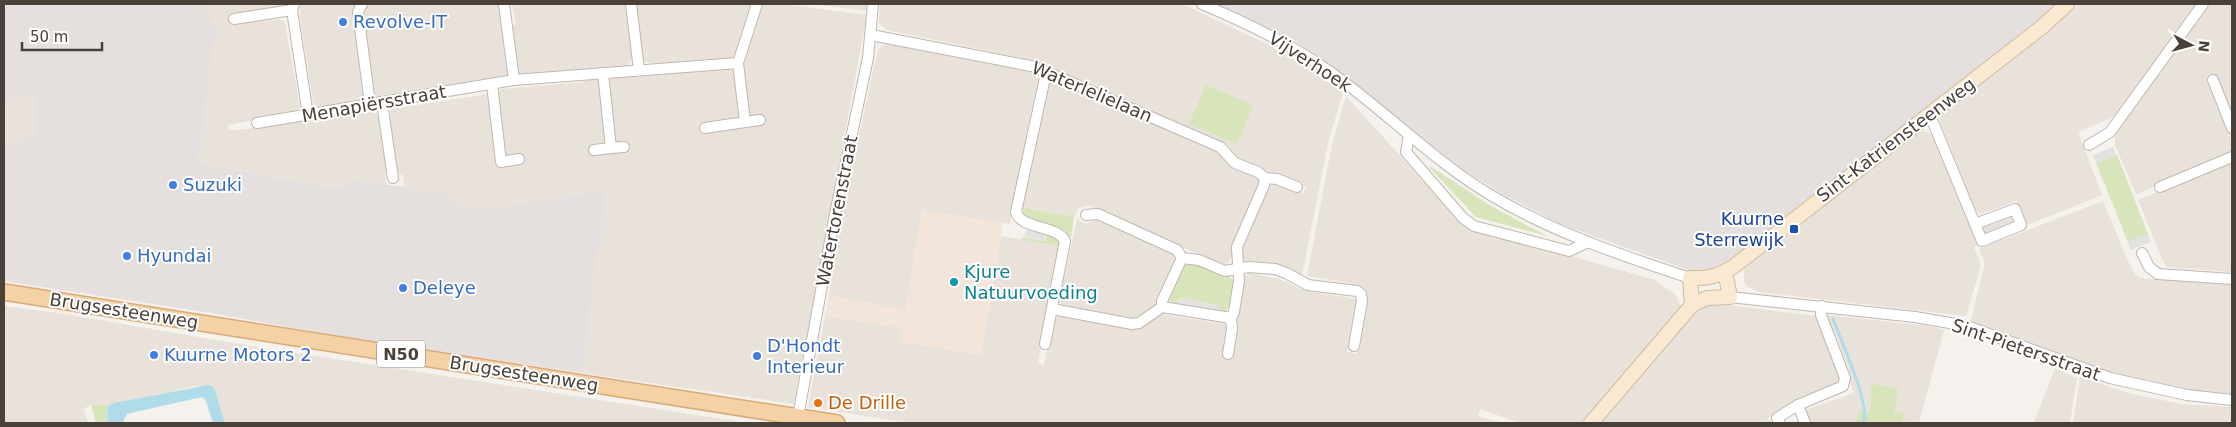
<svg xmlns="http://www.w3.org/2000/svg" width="2236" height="427" font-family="'DejaVu Sans',sans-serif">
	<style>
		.residential { fill: #e8e2db }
		.commercial { fill: #f4e5db }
		.industrial { fill: #e5e0dd }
		.green { fill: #d8e4ba }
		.parking { fill: #e4e2e0 }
		.water { fill: #b0dcea }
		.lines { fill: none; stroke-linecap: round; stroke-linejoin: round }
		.stream { stroke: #b0dcea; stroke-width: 3 }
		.street-casing { stroke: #bfb7b0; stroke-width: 12 }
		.secondary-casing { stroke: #cfbba1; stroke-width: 16 }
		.primary-casing { stroke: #d9ab76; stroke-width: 18 }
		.street { stroke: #fff; stroke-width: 10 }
		.secondary { stroke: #fae9d1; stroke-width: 14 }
		.primary { stroke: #f5d1a6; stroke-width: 15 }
		.shop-dot { fill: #3f7fe0; stroke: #fff; stroke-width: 2 }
		.transit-dot { fill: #1a4fb4; stroke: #fff; stroke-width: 2 }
		.culture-dot { fill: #0f9aa8; stroke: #fff; stroke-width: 2 }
		.food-dot { fill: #e8710a; stroke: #fff; stroke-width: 2 }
		.labels { text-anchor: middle; stroke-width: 4; stroke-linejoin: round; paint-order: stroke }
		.shield { fill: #fff; stroke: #807a75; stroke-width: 1 }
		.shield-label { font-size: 16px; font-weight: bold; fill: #49413a }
		.shop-label { font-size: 18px; fill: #366cbe; stroke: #fff; text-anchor: start }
		.street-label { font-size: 18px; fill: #49413a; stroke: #fff }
		.transit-label { font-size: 18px; fill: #164399; stroke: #fff; text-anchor: end }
		.culture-label { font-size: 18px; fill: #0d838f; stroke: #fff; text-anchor: start }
		.food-label { font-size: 18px; fill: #c56008; stroke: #fff; text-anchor: start }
	</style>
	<rect width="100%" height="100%" fill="#f5f1ec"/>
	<g class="residential">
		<path d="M201,4H283L276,9L229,18L231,25L279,19L285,22L300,107L294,112L228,125L229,131L372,112L378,115L380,123L389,172L385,174L386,184L346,178V189L198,163L217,26Z"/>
		<path d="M300,4H356L355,10L366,94L362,100L324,107L316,106L313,102L300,16Z"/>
		<path d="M365,4H499L509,74L505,79L380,98L375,96L372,90L362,10Z"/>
		<path d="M512,4H628L634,58L627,66L524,77L518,75L510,29L516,23Z"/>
		<path d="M635,4H753L736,57L733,60L651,63L645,62L642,58Z"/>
		<path d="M761,4H782L867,15L794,404L582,373L607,190L501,206L461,207L454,205L453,195L403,187L404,176L396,173L388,121L391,109L488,94L498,164L509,157L505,155L498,94L501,89L582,82L594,78L599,80L606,139L605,144L590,148L591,155L628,151V143L617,144L614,141L608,82L612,78L729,69L735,72L739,118L703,124V131L766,124L765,116L751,118L748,114L743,62Z"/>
		<path d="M810,4H868L867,11Z"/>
		<path d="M880,4H1182L1265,43L1298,62L1343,93L1329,139L1302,275L1286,266L1244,260L1240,250L1271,184H1282L1303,193L1306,187L1235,157L1228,146L1063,73L1049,70L1038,61L886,30L879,23Z"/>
		<path d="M2073,4H2196L2116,114L2111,118L2078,132L2102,195L2027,225L2016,201L1981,214L1975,209L1941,124L1940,116L1944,109Z"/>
		<path d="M2210,4H2232V121L2210,80L2232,137V155L2136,194L2115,145V133Z"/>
		<path d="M888,43L1031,71L1036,74L1038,79L1010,224L922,210L906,310L829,295L841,217L878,49Z"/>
		<path d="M1054,80L1215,149L1231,165L1257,176L1260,185L1233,245L1232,256L1228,263L1225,265L1179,246L1088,205L1079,208L1074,217L1022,208L1046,86Z"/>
		<path d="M36,94L35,133L4,148V104Z"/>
		<path d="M1346,96L1447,208L1465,226L1494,238L1571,256L1655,280L1675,294L1681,306L1582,423H1520L1480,409L1478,416L1500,423H910L808,407L825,316L902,328L900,341L981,355L1001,236L1060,246L1038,364L1044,365L1052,322L1054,318L1061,316L1137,329L1160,314L1225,324L1228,330L1225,356L1232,358L1245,276L1249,273L1279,279L1306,291L1357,299L1347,352L1357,354L1367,297L1365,291L1350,283L1307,276L1332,144Z"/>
		<path d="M1919,131L1930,133L1935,137L1979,244L1974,247L1981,265L1966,316L1758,292L1746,286L1744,281V267Z"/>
		<path d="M2232,161V272L2167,267L2162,259L2138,200Z"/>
		<path d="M2103,201L2128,261L2135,274L2140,278L2232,284V394L2193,391L2126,378L1971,321L1985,263L1979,249Z"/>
		<path d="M1077,219L1086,224L1098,219L1173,252L1175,255L1176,261L1155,305L1137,319L1066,307L1061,305L1060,297Z"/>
		<path d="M1719,304L1817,316L1840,381L1802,399L1767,419L1774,423H1599L1689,319L1707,306Z"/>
		<path d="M4,306L58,313L264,348L748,423H225L215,390L195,386L108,406L91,404L84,409L88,423H4Z"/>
		<path d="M1828,315L1928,326L1944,330L1919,423H1902L1904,413L1894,412L1872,384L1870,412L1860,410L1855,423H1809L1805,412L1808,409L1854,393L1849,380L1851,375L1834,330L1830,328L1827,317Z"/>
		<path d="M2055,368L2077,378L2070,423H2034Z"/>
		<path d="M2080,377L2132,394L2182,404L2232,407V423H2073Z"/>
	</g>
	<path class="commercial" d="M922,210L1003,223L981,355L900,342L901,328L825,316L829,295L906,310Z"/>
	<g class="industrial">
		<path d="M4,4H201L217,26L198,163L345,189L346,178L453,195L454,205L461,207L501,206L607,190L582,373L362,340L211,313L4,281V148L35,133L36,95L4,104Z"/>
		<path d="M1215,4H2057L2020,36L1727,262L1706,271H1691L1560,224L1508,197L1457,166L1324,61L1288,37Z"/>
	</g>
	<g class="green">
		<path d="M1206,85L1253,105L1237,144L1189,124Z"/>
		<path d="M2117,155L2148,234L2128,242L2096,163Z"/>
		<path d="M1430,166L1491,206L1547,236L1476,217L1429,167Z"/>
		<path d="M1022,208L1074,217L1071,238L1065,231L1027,218L1024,215Z"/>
		<path d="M1047,234L1054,236L1059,241L1060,246L1022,240L1023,237L1045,241Z"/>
		<path d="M1193,262L1228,275L1233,280L1231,303L1225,313H1218L1219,306L1179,298L1177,306L1170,301L1171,291L1184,266Z"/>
		<path d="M1871,384L1898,389L1894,412L1904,413L1902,423H1855L1860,409L1870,412Z"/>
		<path d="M91,404L108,406L107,423H96Z"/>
	</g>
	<g class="parking">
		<path d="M2113,147L2117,155L2096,163L2093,155Z"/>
		<path d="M2013,213L2017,223L1984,236L1980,225Z"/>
		<path d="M1028,228L1046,234L1044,241L1024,236Z"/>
		<path d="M2148,234L2151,242L2131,250L2128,242Z"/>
		<path d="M1179,298L1219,305L1218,313L1177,306Z"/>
	</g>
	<path class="water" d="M208,385L212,386L215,390L225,423H213L206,401L202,397L135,412L127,414L122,423H107L108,406L114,403Z"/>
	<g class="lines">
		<path class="stream" d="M1833,319C1840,338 1872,408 1863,423"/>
		<defs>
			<g id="street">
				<path d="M294,4L292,10L308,115"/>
				<path d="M362,4L358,12L370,104"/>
				<path d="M504,4L514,80"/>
				<path d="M631,4L639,70"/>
				<path d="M1202,4C1246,23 1289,43 1329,71C1386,111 1434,162 1494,197C1555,233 1623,256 1690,278"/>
				<path d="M234,19L292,10"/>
				<path d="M871,35L1036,67L1046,73L1054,75L1220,147L1235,163L1258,172L1265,178L1277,179L1297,187"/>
				<path d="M603,73L611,148L624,147"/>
				<path d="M2213,80L2232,128"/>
				<path d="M492,84L501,162L519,159"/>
				<path d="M382,103L393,178"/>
				<path d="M1930,115L1982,241L2021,225L2015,209L1975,224"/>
				<path d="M745,122L760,120"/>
				<path d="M257,123L514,80L738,63"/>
				<path d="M705,128L745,122L738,63L757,4"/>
				<path d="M1409,135L1406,152L1463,218L1474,226L1569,251L1588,242"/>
				<path d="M2089,145L2110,132L2203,4"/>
				<path d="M594,150L611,148"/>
				<path d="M2160,187L2232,157"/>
				<path d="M1086,215L1098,214L1177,250L1182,258L1199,260L1225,271L1248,267L1275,269L1286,273L1308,285L1357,291L1361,294L1362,301L1354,346"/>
				<path d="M2142,253L2149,267L2158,274L2232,279"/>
				<path d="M1730,297L1915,317L1967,326L2110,378L2187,395L2232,400"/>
				<path d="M1162,307L1231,318"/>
				<path d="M1162,307V301L1182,258"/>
				<path d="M1052,309L1132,324L1139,323L1162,307"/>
				<path d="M1045,344L1065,241C1057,225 1020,229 1016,212L1046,73"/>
				<path d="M1228,354L1232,329L1231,318L1234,312L1239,281L1237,247L1264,185L1265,178"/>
				<path d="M1798,405L1843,386L1845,378L1821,315L1822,306"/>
				<path d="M798,417L835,214L868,58L873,4"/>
				<path d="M1780,423L1777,418L1798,405L1805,423"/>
			</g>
			<g id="secondary">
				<path d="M1692,305L1690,278C1708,279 1718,276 1733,267L2042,27L2067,4"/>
				<path d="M1591,423L1692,305L1707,298L1730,297L1727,281L1723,273"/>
			</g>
			<path id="primary" d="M4,292L837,423"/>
		</defs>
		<use href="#street" class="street-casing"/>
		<use href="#secondary" class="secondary-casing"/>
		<use href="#primary" class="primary-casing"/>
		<use href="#street" class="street"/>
		<use href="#secondary" class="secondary"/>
		<use href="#primary" class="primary"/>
	</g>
	<g class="shop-dot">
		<circle cx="343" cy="22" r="5"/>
		<circle cx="173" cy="185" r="5"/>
		<circle cx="127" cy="256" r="5"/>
		<circle cx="403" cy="288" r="5"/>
		<circle cx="154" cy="355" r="5"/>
		<circle cx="757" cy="356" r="5"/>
	</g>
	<rect class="transit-dot" x="1789" y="224" width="10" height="10" rx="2.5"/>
	<circle class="culture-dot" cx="954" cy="282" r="5"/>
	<circle class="food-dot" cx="818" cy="403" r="5"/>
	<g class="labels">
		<rect class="shield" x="377" y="340.5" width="48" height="27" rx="4"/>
		<g class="shield-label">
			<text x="401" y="360">N50</text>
		</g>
		<g class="shop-label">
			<text x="353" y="28">Revolve-IT</text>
			<text x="183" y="191">Suzuki</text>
			<text x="137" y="262">Hyundai</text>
			<text x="413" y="294">Deleye</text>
			<text x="767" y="352">D'Hondt<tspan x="767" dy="21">Interieur</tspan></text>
			<text x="164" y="361">Kuurne Motors 2</text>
		</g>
		<g class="street-label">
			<text transform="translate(1310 62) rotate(33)" y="6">Vijverhoek</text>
			<text transform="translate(1092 92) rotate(23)" y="6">Waterlelielaan</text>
			<text transform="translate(374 104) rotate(-10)" y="6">Menapiërsstraat</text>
			<text transform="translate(1896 140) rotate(-37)" y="6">Sint-Katriensteenweg</text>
			<text transform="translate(837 211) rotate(-79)" y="6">Watertorenstraat</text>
			<text transform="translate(124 311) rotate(9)" y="6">Brugsesteenweg</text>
			<text transform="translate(2026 350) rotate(19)" y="6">Sint-Pietersstraat</text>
			<text transform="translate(524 374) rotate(9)" y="6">Brugsesteenweg</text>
		</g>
		<g class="transit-label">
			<text x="1784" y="225">Kuurne<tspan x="1784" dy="21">Sterrewijk</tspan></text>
		</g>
		<g class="culture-label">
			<text x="964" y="278">Kjure<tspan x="964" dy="21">Natuurvoeding</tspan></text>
		</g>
		<g class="food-label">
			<text x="828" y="409">De Drille</text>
		</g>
	</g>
	<rect width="2236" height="427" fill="none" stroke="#49413a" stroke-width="10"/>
	<g transform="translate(2191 45) rotate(96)" stroke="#ffffff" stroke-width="4" paint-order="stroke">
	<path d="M0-4L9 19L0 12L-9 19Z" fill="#49413a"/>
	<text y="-8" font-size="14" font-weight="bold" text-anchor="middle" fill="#49413a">N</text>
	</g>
	<path d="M22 42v8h80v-8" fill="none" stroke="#49413a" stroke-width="2.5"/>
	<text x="30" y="42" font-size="15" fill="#49413a" stroke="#ffffff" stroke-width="4" paint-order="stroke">50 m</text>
</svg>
